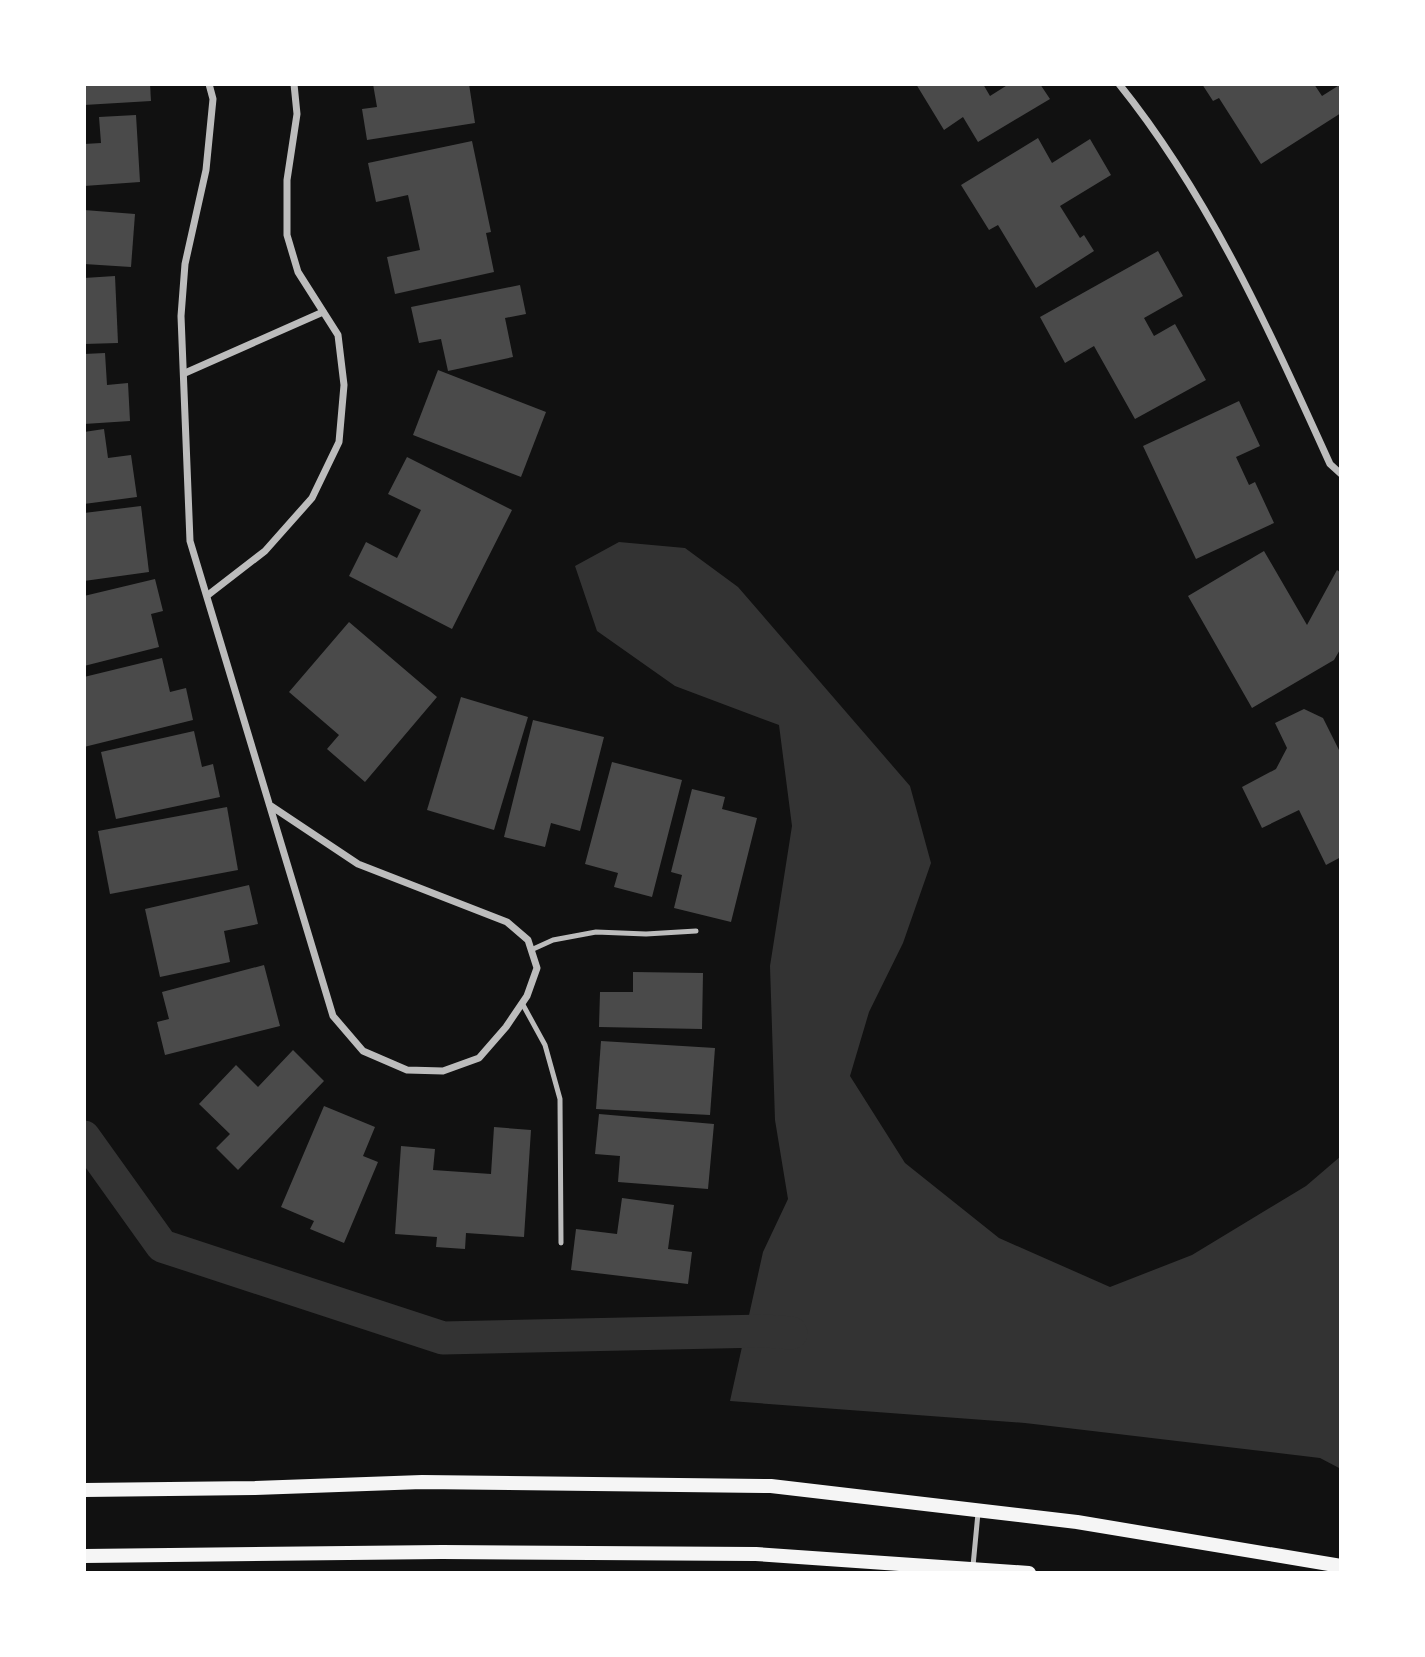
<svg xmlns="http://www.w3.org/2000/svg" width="1425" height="1657" font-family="'PT Sans Narrow',sans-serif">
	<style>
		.water { fill: #333 }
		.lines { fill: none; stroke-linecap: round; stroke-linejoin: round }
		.canal { stroke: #333; stroke-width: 33 }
		.building { fill: #4a4a4a }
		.service { stroke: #bcbcbc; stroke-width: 5 }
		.minor { stroke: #bcbcbc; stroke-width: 7 }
		.secondary { stroke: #f5f5f5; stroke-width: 14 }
	</style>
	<rect width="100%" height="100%" fill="#111"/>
	<path class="water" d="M619,542L685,548L738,587L910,786L931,863L903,943L869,1012L850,1076L905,1163L999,1238L1110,1287L1192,1255L1306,1186L1341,1156V1469L1320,1458L1025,1423L730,1401L763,1252L788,1199L775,1120L770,966L792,826L779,725L675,686L597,631L575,566Z"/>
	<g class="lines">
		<path class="canal" d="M84,1137L162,1246L443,1338L766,1331L791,1333"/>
	</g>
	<g class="building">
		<path d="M84,84H150L151,101L84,105Z"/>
		<path d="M373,84H469L475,123L367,140L362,109L377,107Z"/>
		<path d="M916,84H983L990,96L1009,84H1040L1050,99L978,142L963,117L944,130Z"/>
		<path d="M1202,84H1314L1322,96L1341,84V113L1261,164L1219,98L1213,101Z"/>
		<path d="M136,115L140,182L84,186V144L101,143L99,117Z"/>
		<path d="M1038,138L1052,163L1090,139L1111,175L1060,206L1080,238L1084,235L1094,251L1036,288L998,225L989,230L961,185Z"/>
		<path d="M472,141L491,232L486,233L494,272L395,294L387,257L420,250L408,195L376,202L368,163Z"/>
		<path d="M84,210L135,214L131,267L84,264Z"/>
		<path d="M1158,251L1183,296L1144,318L1154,336L1175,324L1206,380L1135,419L1094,346L1065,363L1040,317Z"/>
		<path d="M115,276L118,343L84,344V278Z"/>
		<path d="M520,285L526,314L505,318L513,357L448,371L441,339L419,343L411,307Z"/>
		<path d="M105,353L107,385L128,383L130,421L84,424V354Z"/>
		<path d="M438,370L546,412L521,477L413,435Z"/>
		<path d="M1239,401L1260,446L1236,457L1249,485L1255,482L1274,523L1196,559L1143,446Z"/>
		<path d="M104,429L108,458L131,455L137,497L84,504V432Z"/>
		<path d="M407,457L512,510L452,629L349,576L366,542L397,558L421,510L388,494Z"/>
		<path d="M141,506L149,572L84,581V513Z"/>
		<path d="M1264,551L1307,625L1337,570L1341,573V648L1334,660L1252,708L1188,596Z"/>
		<path d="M155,579L163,611L151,614L159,647L84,666V596Z"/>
		<path d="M349,622L437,697L365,782L327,749L339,735L289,692Z"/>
		<path d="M162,658L170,692L186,688L193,720L84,747V677Z"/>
		<path d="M461,697L528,717L494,830L427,810Z"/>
		<path d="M1304,709L1323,718L1341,754V857L1326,865L1299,810L1262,828L1242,787L1276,769L1287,748L1275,723Z"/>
		<path d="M533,720L604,737L580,831L551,823L545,847L504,837Z"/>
		<path d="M194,731L202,767L213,764L220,797L116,819L101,752Z"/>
		<path d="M612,762L682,780L652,897L614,887L618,873L585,864Z"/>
		<path d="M692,789L725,797L722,809L757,818L731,922L674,908L682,875L671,872Z"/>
		<path d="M227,807L238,870L110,894L98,831Z"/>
		<path d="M249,885L258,924L224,931L230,962L160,977L145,909Z"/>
		<path d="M264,965L280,1026L165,1055L157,1022L169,1019L162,992Z"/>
		<path d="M633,972L703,973L702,1029L599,1027L600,992H633Z"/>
		<path d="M601,1041L715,1048L710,1115L596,1109Z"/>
		<path d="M293,1050L324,1081L238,1170L216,1148L230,1134L199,1104L236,1065L258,1087Z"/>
		<path d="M324,1106L375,1127L363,1156L378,1162L344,1243L310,1229L314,1221L281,1207Z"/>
		<path d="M599,1114L714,1124L708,1189L618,1182L620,1156L595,1154Z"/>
		<path d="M494,1127L531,1130L524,1237L466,1233L465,1249L436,1247L437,1237L395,1234L401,1146L435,1149L433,1170L491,1174Z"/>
		<path d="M622,1198L674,1205L668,1249L692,1252L688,1284L571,1270L576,1229L617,1234Z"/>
	</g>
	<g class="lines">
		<g class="service">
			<path d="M531,950L553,940L596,932L646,934L696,931"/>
			<path d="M522,1003L545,1045L560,1099L561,1243"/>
			<path d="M973,1566L978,1513"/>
		</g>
		<g class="minor">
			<path d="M209,84L213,99L206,170L185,264L181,316L190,541L333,1016L363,1051L407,1070L443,1071L479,1058L506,1027L527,996L537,968L528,940L507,922L358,864L271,806"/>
			<path d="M1119,84C1210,197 1270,332 1330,464L1341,474"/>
			<path d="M185,373L323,312"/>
			<path d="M208,595L265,551L312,498L339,442L344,385L338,335L298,272L287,235V180L297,114L294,84"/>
		</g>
		<g class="secondary">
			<path d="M84,1490L255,1488L422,1482L771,1486L1077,1522L1341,1566"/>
			<path d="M84,1556L442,1552L756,1554L1029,1573"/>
		</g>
	</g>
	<rect width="1425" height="1657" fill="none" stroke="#ffffff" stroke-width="172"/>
</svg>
